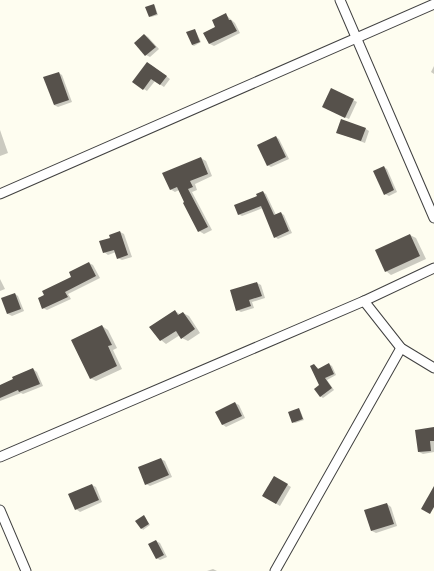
<svg xmlns="http://www.w3.org/2000/svg" width="434" height="571" font-family="Spectral,serif">
	<style>
		.shadow { fill: #0003 }
		.building { fill: #56514b }
		.lines { fill: none; stroke-linecap: round; stroke-linejoin: round }
		.street-casing { stroke: #414141; stroke-width: 11 }
		.street { stroke: #fff; stroke-width: 9 }
	</style>
	<rect width="100%" height="100%" fill="#fefdf0"/>
	<g class="shadow">
		<path d="M154,5L155,6L158,15L151,17L149,16Z"/>
		<path d="M226,15L235,23L240,33L214,46L210,44L205,33L217,27Z"/>
		<path d="M195,30L201,42L194,46L192,45Z"/>
		<path d="M145,35L148,37L159,49L150,57L146,55Z"/>
		<path d="M151,65L170,79L164,87L155,81L147,91L133,82Z"/>
		<path d="M434,66V74L431,72Z"/>
		<path d="M59,73L62,75L72,102L58,107L54,105Z"/>
		<path d="M353,100L357,102L349,119L327,109Z"/>
		<path d="M366,129L369,131L365,143L341,134Z"/>
		<path d="M0,130L8,153L0,156Z"/>
		<path d="M276,137L279,139L289,159L271,167L267,165Z"/>
		<path d="M201,158L206,161L212,176L195,184L197,190L192,192L212,230L204,234L199,231L179,190L175,192L170,189Z"/>
		<path d="M384,167L387,169L397,192L389,196L385,194Z"/>
		<path d="M263,192L266,194L276,215L281,213L284,215L292,233L278,239L275,237L263,208L242,216L238,214Z"/>
		<path d="M120,232L124,234L132,257L122,260L118,258L116,252L108,255L104,252L111,238Z"/>
		<path d="M410,235L416,238L426,259L391,275L386,271Z"/>
		<path d="M89,263L93,265L100,278L68,294L71,299L47,310L43,308L73,278Z"/>
		<path d="M0,279L5,289L0,291Z"/>
		<path d="M257,283L261,285L265,298L252,302L254,308L241,312L237,310Z"/>
		<path d="M15,294L18,296L24,311L12,316L8,314Z"/>
		<path d="M175,311L181,315L183,313L189,316L200,333L188,341L182,338L180,335L166,344L161,340Z"/>
		<path d="M102,326L108,330L117,348L113,350L122,369L96,381L90,378Z"/>
		<path d="M329,364L332,366L336,375L327,380L334,390L323,398L320,396L321,386L314,365L319,369Z"/>
		<path d="M33,369L37,372L43,386L23,394L21,393L0,401V386Z"/>
		<path d="M235,403L239,405L245,418L226,427L222,424Z"/>
		<path d="M298,410H300L304,420L295,423L293,422Z"/>
		<path d="M434,428V452L423,454L419,452Z"/>
		<path d="M161,459L165,461L172,477L150,486L146,484Z"/>
		<path d="M274,477L291,487L280,506L263,496Z"/>
		<path d="M92,485L96,487L102,502L80,512L76,509Z"/>
		<path d="M387,504L391,507L397,526L376,533L372,531Z"/>
		<path d="M145,517L150,525L143,530L137,521Z"/>
		<path d="M156,541L160,543L167,557L160,560L156,558Z"/>
		<path d="M213,569L217,571H207Z"/>
	</g>
	<g class="building">
		<path d="M154,4L157,14L149,17L145,7Z"/>
		<path d="M226,13L229,20H231L237,31L209,44L203,33L215,27L212,20Z"/>
		<path d="M195,29L200,42L192,45L186,32Z"/>
		<path d="M144,34L156,47L145,56L134,43Z"/>
		<path d="M147,62L167,76L160,85L151,79L143,90L132,82Z"/>
		<path d="M59,72L69,100L54,105L43,77Z"/>
		<path d="M331,88L354,99L345,118L322,107Z"/>
		<path d="M341,119L366,128L361,141L336,133Z"/>
		<path d="M276,136L286,157L267,166L257,145Z"/>
		<path d="M201,157L208,174L190,181L193,187L188,189L208,227L198,232L183,203L184,202L177,187L170,190L162,173Z"/>
		<path d="M384,166L394,190L384,195L373,171Z"/>
		<path d="M263,191L274,215L281,212L289,231L274,238L261,206L238,215L234,205L257,196L256,194Z"/>
		<path d="M120,231L128,255L117,259L114,250L103,253L99,241L110,238L109,235Z"/>
		<path d="M410,234L420,256L385,272L375,250Z"/>
		<path d="M89,262L96,276L65,292L68,297L42,309L38,298L44,295L42,291L71,277L69,272Z"/>
		<path d="M257,282L262,296L249,300L251,306L236,311L230,290Z"/>
		<path d="M15,293L21,309L7,314L1,298Z"/>
		<path d="M175,310L178,315L183,312L195,329L181,339L176,331L160,341L149,327Z"/>
		<path d="M102,325L112,345L108,346L117,366L90,379L71,340Z"/>
		<path d="M329,363L334,374L325,378L332,388L320,397L314,389L319,385L310,366L314,364L318,369Z"/>
		<path d="M33,368L40,384L19,392L18,390L0,398V385L13,379L12,377Z"/>
		<path d="M235,402L242,416L222,425L215,412Z"/>
		<path d="M299,408L303,419L292,423L288,412Z"/>
		<path d="M434,427V441H430L431,451L418,452L415,430Z"/>
		<path d="M161,458L169,475L145,485L138,467Z"/>
		<path d="M274,476L288,484L276,504L262,496Z"/>
		<path d="M92,484L99,500L75,510L68,494Z"/>
		<path d="M434,486V507L430,514L421,509Z"/>
		<path d="M387,503L394,524L371,531L364,510Z"/>
		<path d="M144,515L149,524L141,529L135,521Z"/>
		<path d="M156,540L164,555L156,559L148,544Z"/>
	</g>
	<g class="lines">
		<defs>
			<g id="street">
				<path d="M340,0L434,218"/>
				<path d="M0,194L434,4"/>
				<path d="M364,301L401,348L434,368"/>
				<path d="M0,457L364,301L434,268"/>
				<path d="M0,510L26,571"/>
				<path d="M275,571L401,348"/>
			</g>
		</defs>
		<use href="#street" class="street-casing"/>
		<use href="#street" class="street"/>
	</g>
</svg>
